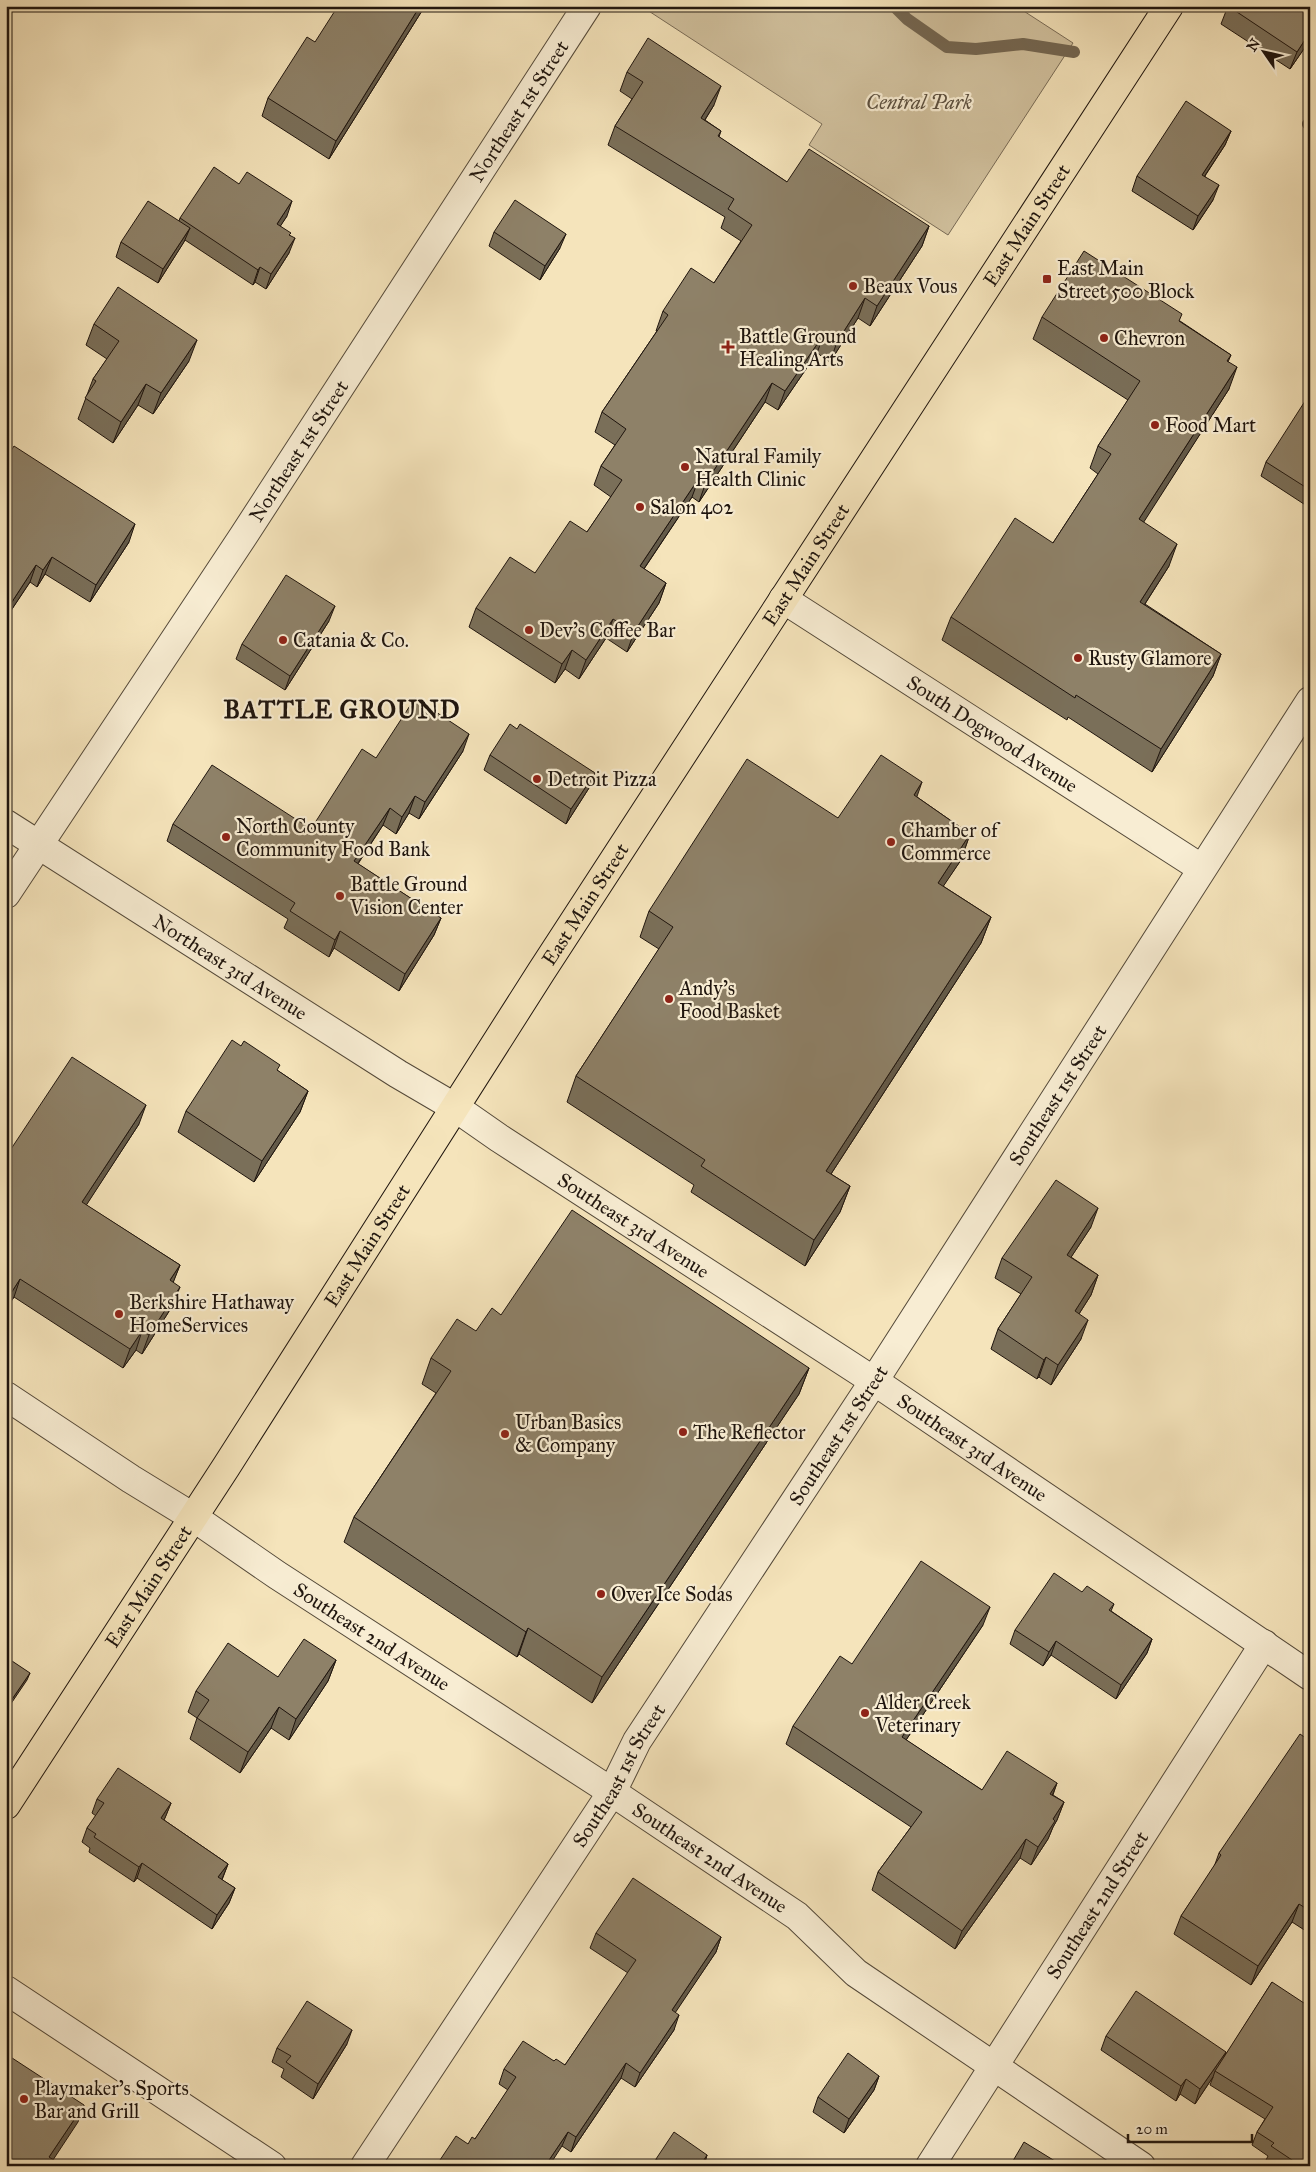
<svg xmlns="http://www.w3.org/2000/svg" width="1316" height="2172" font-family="'IM FELL Great Primer',serif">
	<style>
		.green { fill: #d1c19e; stroke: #786b56 }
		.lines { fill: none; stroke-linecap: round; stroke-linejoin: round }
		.stream { stroke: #746752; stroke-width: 12 }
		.minor-casing { stroke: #544939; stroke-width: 30 }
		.major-casing { stroke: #1f150e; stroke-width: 30 }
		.minor { stroke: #f8edd3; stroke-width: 28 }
		.major { stroke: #f5e4bb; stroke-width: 28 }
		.wall { fill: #7a6f59; stroke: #1f150e }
		.shaded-wall { fill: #635a49; stroke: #1f150e }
		.building { fill: #8e8168; stroke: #1f150e }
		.poi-dot { fill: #8f2418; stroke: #f8edd3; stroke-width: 2 }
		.labels { text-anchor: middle; stroke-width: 4.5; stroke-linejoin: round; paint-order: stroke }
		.park-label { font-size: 20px; font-style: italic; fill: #5d5140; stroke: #f8edd3 }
		.street-label { font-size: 20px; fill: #1f150e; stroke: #f8edd3 }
		.poi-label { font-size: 20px; fill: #1f150e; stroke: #f8edd3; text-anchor: start }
		.district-label { font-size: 25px; font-weight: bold; letter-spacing: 1px; fill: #1f150e; stroke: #f8edd3 }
	</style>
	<rect width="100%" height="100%" fill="#f5e4bb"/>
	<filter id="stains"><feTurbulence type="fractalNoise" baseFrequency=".004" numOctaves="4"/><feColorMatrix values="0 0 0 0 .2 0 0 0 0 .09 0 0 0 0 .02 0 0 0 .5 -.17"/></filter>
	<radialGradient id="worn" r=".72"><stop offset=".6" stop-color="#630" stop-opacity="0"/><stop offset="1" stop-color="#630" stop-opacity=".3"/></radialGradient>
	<path class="green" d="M641,6H1016L1073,43L948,235L809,145L822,124Z"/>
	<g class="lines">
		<g class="stream">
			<path d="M894,6L907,19L947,47L976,49L1023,44L1074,52"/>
			<path d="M1308,124L1310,125"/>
		</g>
		<defs>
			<g id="minor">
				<path id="s1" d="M783,599L1201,868"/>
				<path id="s2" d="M6,824L398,1074L456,1108L499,1138L874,1381L1310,1676"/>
				<path id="s3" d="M6,894L244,535L587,6"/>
				<path id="s4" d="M6,1396L131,1479L193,1517L277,1575L612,1792L797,1916L856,1973L1141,2166"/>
				<path d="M6,1990L272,2166"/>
				<path id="s5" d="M365,2166L612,1792L637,1741L874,1381L1310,701"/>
				<path id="s6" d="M930,2166L1264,1644"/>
			</g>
			<g id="major">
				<path id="s7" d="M6,1805L226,1467L541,972L1169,6"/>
			</g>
		</defs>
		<use href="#minor" class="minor-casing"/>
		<use href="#major" class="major-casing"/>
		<use href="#minor" class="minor"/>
		<use href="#major" class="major"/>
	</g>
	<g class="wall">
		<path d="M425,6L329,159L262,116L268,98L315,42Z"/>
		<path d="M1228,6H1310V40L1290,69L1221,24Z"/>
		<path d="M627,72L714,105L705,120L721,131L719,137L787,182L929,226L922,246L870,326L858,318L830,362L817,353L778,410L765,402L699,502L692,497L644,569L666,583L659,603L627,652L606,638L579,679L565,669L555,683L469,627L476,608L535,573L587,532L611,497L594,485L601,466L615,445L595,432L602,412L657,331H656L663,311L714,283L741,241L721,228L725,217L608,145L615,126L632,99L620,91Z"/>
		<path d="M1231,131L1225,145L1205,176L1213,200L1193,230L1132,191L1137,176Z"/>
		<path d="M287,216L280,226L290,235L289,253L266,289L255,282L253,285L185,240L158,283L116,257L121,242L179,221L180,218Z"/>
		<path d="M494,232L560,248L540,280L489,246Z"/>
		<path d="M1042,317L1180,321L1231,355L1228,362L1229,389L1143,522L1169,566L1145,604L1221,654L1213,676L1152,772L1068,717L1067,720L942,640L951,617L1053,543L1098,474L1090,468L1098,446L1128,400L1033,339Z"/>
		<path d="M94,324L189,361L153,414L138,405L113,443L78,419L93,379L107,359L86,345Z"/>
		<path d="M1310,400V508L1261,476L1266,462Z"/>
		<path d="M6,458L129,542L90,602L45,574L37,587L30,582L6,618Z"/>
		<path d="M329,621L285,690L236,659L242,644Z"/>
		<path d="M517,729L595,773L589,788L566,824L484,770L490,755Z"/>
		<path d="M463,751L419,819L409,813L396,834L383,825L358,864L441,918L434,935L399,991L334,948L329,957L284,928L288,919L167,841L173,824L311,829L376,758Z"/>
		<path d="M917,797L970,834L961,860L943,886L991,917L981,943L831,1174L850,1186L840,1212L805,1266L691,1192L694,1185L567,1102L576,1076L659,949L640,937L649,911L838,818Z"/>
		<path d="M241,1046L308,1091L300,1112L254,1182L178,1132L186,1111Z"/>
		<path d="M139,1124L86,1205L180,1265L173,1282V1305L142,1354L136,1350L123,1368L14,1297L6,1309V1146L11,1149Z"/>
		<path d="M1091,1227L1071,1257L1098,1275L1091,1295L1079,1314L1081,1339L1051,1385L1039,1377L1037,1379L991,1349L998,1329L1021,1294L995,1278L1002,1258Z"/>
		<path d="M501,1315L809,1368L799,1394L592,1703L519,1654L517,1657L344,1542L354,1517L436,1393L422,1384L431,1358L476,1331Z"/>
		<path d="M1082,1592L1114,1604L1111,1611L1152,1639L1147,1653L1116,1699L1051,1655L1043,1666L1010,1644L1015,1630Z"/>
		<path d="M983,1625L906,1740L982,1790L1057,1783L1053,1795L1064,1802L1057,1820L1053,1827L1048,1839L1031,1865L1020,1858L955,1949L872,1890L878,1872L911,1827L786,1744L793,1726L852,1664Z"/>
		<path d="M336,1660L328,1681L289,1740L271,1728L240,1773L190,1739L197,1718L188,1712L196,1691L278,1677Z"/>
		<path d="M1310,1741V1932L1309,1933L1292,1922L1251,1985L1174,1934L1181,1916L1214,1867L1219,1853Z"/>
		<path d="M97,1799L171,1803L164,1820L228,1864L222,1880L235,1888L229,1903L212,1929L137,1878L134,1882L89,1852L90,1848L82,1842L87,1828L96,1816L92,1813Z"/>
		<path d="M596,1933L721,1937L716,1952L675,2012L674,2030L635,2087L621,2078L571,2152L562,2146L468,2144L475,2139L508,2090L499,2084L504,2069L554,2061L565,2065L628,1973L590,1948Z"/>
		<path d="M1272,1982L1310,2166H1275L1266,2160L1268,2156L1252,2145L1257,2132L1265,2119L1210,2085L1213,2077L1195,2104L1180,2094L1176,2101L1101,2050L1106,2036L1226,2052L1224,2058Z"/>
		<path d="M347,2044L313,2099L281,2077L284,2069L272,2062L277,2048Z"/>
		<path d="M879,2076L874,2090L844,2133L813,2112L818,2097Z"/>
		<path d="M707,2155L705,2162L702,2166H653L656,2159Z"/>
	</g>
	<g class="shaded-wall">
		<path d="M420,6H425L329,159L336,141Z"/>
		<path d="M1310,32V40L1290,69L1297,52Z"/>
		<path d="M721,86L714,105L694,137L701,118Z"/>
		<path d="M1231,131L1225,145L1196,189L1202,175Z"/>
		<path d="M1219,185L1213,200L1193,230L1198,216Z"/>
		<path d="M292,201L287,216L272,239L277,224Z"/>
		<path d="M929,226L922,246L870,326L877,306Z"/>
		<path d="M190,228L184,242L158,283L163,269Z"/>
		<path d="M566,234L560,248L540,280L545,266Z"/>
		<path d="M295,238L289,253L266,289L271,274Z"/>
		<path d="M260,267L255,282L253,285L258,270Z"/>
		<path d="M865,298L858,318L830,362L837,342Z"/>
		<path d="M824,334L817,353L778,410L785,391Z"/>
		<path d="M197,340L189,361L153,414L161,393Z"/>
		<path d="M1237,367L1229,389L1131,542L1139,519Z"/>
		<path d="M772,383L765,402L699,502L706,482Z"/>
		<path d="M146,384L138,405L113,443L121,422Z"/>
		<path d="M699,478L692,497L633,585L640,566Z"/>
		<path d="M135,524L129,542L90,602L96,585Z"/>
		<path d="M1177,544L1169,566L1132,624L1140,602Z"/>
		<path d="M52,557L45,574L37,587L43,570Z"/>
		<path d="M36,565L30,582L6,618V611Z"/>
		<path d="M666,583L659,603L627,652L634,632Z"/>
		<path d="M335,606L329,621L285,690L290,676Z"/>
		<path d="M613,619L606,638L579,679L586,660Z"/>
		<path d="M572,650L565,669L555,683L562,664Z"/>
		<path d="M1221,654L1213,676L1152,772L1161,749Z"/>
		<path d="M469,734L463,751L419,819L425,802Z"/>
		<path d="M595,773L589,788L566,824L571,809Z"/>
		<path d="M922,782L913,808L914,795Z"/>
		<path d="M415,796L409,813L396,834L402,817Z"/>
		<path d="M390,808L383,825L348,878L354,861Z"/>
		<path d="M970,834L961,860L928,909L938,883Z"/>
		<path d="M991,917L981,943L816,1197L826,1171Z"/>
		<path d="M441,918L434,935L399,991L405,974Z"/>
		<path d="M340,931L334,948L329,957L335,940Z"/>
		<path d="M308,1091L300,1112L254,1182L262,1161Z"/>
		<path d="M146,1105L139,1124L76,1221L82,1202Z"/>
		<path d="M850,1186L840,1212L805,1266L814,1240Z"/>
		<path d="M1098,1208L1091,1227L1060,1274L1067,1255Z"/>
		<path d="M180,1265L173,1283L170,1280Z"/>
		<path d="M1098,1275L1091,1295L1068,1331L1075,1311Z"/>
		<path d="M20,1279L14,1297L6,1309V1301Z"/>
		<path d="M180,1287L173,1305L142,1354L149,1335Z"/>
		<path d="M1088,1320L1081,1339L1051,1385L1058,1365Z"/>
		<path d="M142,1331L136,1350L123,1368L130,1349Z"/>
		<path d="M1046,1357L1039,1377L1037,1379L1044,1360Z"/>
		<path d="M809,1368L799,1394L592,1703L602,1677Z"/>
		<path d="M990,1607L983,1625L896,1755L902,1737Z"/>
		<path d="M528,1628L519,1654L517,1657L526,1632Z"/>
		<path d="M1152,1639L1147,1653L1116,1699L1121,1685Z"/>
		<path d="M1056,1641L1051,1655L1043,1666L1049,1652Z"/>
		<path d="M336,1660L328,1681L289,1740L296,1719Z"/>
		<path d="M30,1673L27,1680L6,1711V1708Z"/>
		<path d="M279,1707L271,1728L240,1773L248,1752Z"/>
		<path d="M1057,1783L1050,1801V1794Z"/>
		<path d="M1064,1802L1057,1820L1053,1827L1048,1839L1031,1865L1038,1847L1053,1819Z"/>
		<path d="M171,1803L165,1818L155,1832L161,1818Z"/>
		<path d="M1026,1839L1020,1858L955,1949L962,1931Z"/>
		<path d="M142,1863L137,1878L134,1882L139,1867Z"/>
		<path d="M228,1864L222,1879L213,1892L218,1877Z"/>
		<path d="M235,1888L229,1903L212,1929L217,1915Z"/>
		<path d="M1299,1904L1292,1922L1251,1985L1258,1966Z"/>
		<path d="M721,1937L716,1952L667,2025L672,2010Z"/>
		<path d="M679,2015L674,2030L635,2087L640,2073Z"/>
		<path d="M352,2030L347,2044L313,2099L318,2084Z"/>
		<path d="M1226,2052L1221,2066L1215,2071L1213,2077L1195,2104L1200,2089Z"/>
		<path d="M626,2063L621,2078L571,2152L576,2137Z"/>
		<path d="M879,2076L874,2090L844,2133L849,2119Z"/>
		<path d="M1186,2079L1180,2094L1176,2101L1181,2086Z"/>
		<path d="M84,2105L78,2122L49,2166V2157Z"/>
		<path d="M568,2132L562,2146L549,2166H545Z"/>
		<path d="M707,2155L705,2162L702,2166H700Z"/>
	</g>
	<g class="building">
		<path d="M338,6H420L336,141L268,98L307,37L315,42Z"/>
		<path d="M1228,6H1310V32L1297,52Z"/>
		<path d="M648,38L721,86L701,118L721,131L718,136L787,182L809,149L929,226L877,306L865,298L837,342L824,334L785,391L772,383L706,482L699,478L640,566L666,583L634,632L613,619L586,660L572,650L562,664L476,608L510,557L535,573L570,521L587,532L622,480L601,466L626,429L602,412L668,315L663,311L691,268L714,283L752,225L728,209L734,199L615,126L643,82L627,72Z"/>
		<path d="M1186,101L1231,131L1202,175L1219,185L1198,216L1137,176Z"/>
		<path d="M214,167L239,184L247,172L292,201L277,224L291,233L289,235L295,238L271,274L260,267L258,270L180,218Z"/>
		<path d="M515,200L566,234L545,266L494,232Z"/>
		<path d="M148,201L190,228L163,269L121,242Z"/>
		<path d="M1084,251L1182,314L1179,321L1231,355L1227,361L1237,367L1139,519L1177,544L1140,602L1221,654L1161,749L1076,695L1075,698L951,617L1015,518L1053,543L1111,454L1098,446L1140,381L1042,317Z"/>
		<path d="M118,287L197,340L161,393L146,384L121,422L85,398L96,381L93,379L119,341L94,324Z"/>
		<path d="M1307,398L1310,400V490L1266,462Z"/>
		<path d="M14,446L135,524L96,585L52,557L43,570L36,565L6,611V458Z"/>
		<path d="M286,575L335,606L290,676L242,644Z"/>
		<path d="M415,698L469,734L425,802L415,796L402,817L390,808L354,861L441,918L405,974L340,931L335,940L290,911L295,903L173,824L212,765L311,829L362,749L376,758Z"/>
		<path d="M510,724L517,729L520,724L595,773L571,809L490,755Z"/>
		<path d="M881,755L922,782L914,795L970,834L938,883L991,917L826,1171L850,1186L814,1240L701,1166L705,1160L576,1076L673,927L649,911L747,759L838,818Z"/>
		<path d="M232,1040L241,1046L244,1041L280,1065L277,1070L308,1091L262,1161L186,1111Z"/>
		<path d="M72,1057L146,1105L82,1202L180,1265L170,1280L180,1287L149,1335L142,1331L130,1349L20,1279L6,1301V1146L11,1149Z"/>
		<path d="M1056,1180L1098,1208L1067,1255L1098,1275L1075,1311L1088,1320L1058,1365L1046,1357L1044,1360L998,1329L1032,1277L1002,1258Z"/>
		<path d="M572,1210L809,1368L602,1677L528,1628L526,1632L354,1517L451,1371L431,1358L457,1319L476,1331L492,1308L501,1315Z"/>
		<path d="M921,1561L990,1607L902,1737L982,1790L1007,1751L1057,1783L1050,1794L1064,1802L1053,1819L1055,1821L1038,1847L1026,1839L962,1931L878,1872L922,1812L793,1726L840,1656L852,1664Z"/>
		<path d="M1054,1573L1082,1592L1087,1586L1114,1604L1109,1610L1152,1639L1121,1685L1056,1641L1049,1652L1015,1630Z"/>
		<path d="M304,1639L336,1660L296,1719L279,1707L248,1752L197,1718L209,1700L196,1691L228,1643L278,1677Z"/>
		<path d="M6,1657L30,1673L6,1708Z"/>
		<path d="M1300,1734L1310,1741V1911L1299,1904L1258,1966L1181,1916L1221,1855L1219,1853Z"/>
		<path d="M118,1768L171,1803L161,1818L228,1864L218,1877L235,1888L217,1915L142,1863L139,1867L94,1837L96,1834L87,1828L104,1803L97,1799Z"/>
		<path d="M633,1878L721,1937L672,2010L679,2015L640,2073L626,2063L576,2137L568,2132L545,2166H436L456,2136L468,2144L472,2137L475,2139L516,2077L504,2069L523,2041L554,2061L556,2059L565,2065L636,1960L596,1933Z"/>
		<path d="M1272,1982L1310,2007V2166H1301L1271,2146L1274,2143L1257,2132L1273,2107L1215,2071Z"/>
		<path d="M1136,1991L1226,2052L1200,2089L1186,2079L1181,2086L1106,2036Z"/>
		<path d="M307,2001L352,2030L318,2084L286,2062L291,2056L277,2048Z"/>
		<path d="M848,2053L879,2076L849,2119L818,2097Z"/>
		<path d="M6,2054L84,2105L49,2157L63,2166H6Z"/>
		<path d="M674,2132L707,2155L700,2166H666L656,2159Z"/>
		<path d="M1024,2142L1063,2166H1010Z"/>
	</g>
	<g class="poi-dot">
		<rect x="1042" y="274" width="10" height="10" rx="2.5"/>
		<circle cx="853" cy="286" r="5"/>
		<circle cx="1104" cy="338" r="5"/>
		<path d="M725.5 339.5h5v5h5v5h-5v5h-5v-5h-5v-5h5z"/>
		<circle cx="1155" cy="425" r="5"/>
		<circle cx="685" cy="467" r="5"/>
		<circle cx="640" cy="507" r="5"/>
		<circle cx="529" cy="630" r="5"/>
		<circle cx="283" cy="640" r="5"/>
		<circle cx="1078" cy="658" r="5"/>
		<circle cx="537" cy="779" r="5"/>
		<circle cx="226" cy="837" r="5"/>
		<circle cx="891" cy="842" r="5"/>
		<circle cx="340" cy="896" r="5"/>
		<circle cx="669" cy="999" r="5"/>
		<circle cx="119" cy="1314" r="5"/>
		<circle cx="683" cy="1432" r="5"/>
		<circle cx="505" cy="1434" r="5"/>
		<circle cx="601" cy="1594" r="5"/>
		<circle cx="865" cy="1713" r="5"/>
		<circle cx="24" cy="2099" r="5"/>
	</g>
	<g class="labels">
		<g class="park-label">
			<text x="919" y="109">Central Park</text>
		</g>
		<g class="street-label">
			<text dy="7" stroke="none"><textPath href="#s3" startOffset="936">Northeast 1st Street</textPath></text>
			<text dy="7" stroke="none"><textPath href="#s7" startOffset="1881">East Main Street</textPath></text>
			<text dy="7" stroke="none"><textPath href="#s3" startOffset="531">Northeast 1st Street</textPath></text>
			<text dy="7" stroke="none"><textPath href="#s7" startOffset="1476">East Main Street</textPath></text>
			<text dy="7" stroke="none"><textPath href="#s1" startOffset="249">South Dogwood Avenue</textPath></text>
			<text dy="7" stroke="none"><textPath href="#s7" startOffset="1071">East Main Street</textPath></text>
			<text dy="7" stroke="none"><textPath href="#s2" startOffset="266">Northeast 3rd Avenue</textPath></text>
			<text dy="7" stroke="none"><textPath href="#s5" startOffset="1276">Southeast 1st Street</textPath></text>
			<text dy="7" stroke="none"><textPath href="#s2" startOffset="745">Southeast 3rd Avenue</textPath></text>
			<text dy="7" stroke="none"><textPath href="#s7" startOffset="666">East Main Street</textPath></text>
			<text dy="7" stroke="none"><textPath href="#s5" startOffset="871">Southeast 1st Street</textPath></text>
			<text dy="7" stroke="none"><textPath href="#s2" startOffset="1150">Southeast 3rd Avenue</textPath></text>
			<text dy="7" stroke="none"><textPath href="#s7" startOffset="261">East Main Street</textPath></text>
			<text dy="7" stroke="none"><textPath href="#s4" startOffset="438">Southeast 2nd Avenue</textPath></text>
			<text dy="7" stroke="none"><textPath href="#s5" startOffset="466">Southeast 1st Street</textPath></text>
			<text dy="7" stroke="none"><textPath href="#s4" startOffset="842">Southeast 2nd Avenue</textPath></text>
			<text dy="7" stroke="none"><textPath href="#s6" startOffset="310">Southeast 2nd Street</textPath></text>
		</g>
		<g class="poi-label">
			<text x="1057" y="275">East Main<tspan x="1057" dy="23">Street 500 Block</tspan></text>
			<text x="863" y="293">Beaux Vous</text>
			<text x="739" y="343">Battle Ground<tspan x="739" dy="23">Healing Arts</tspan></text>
			<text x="1114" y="345">Chevron</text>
			<text x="1165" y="432">Food Mart</text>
			<text x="695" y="463">Natural Family<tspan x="695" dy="23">Health Clinic</tspan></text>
			<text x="650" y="514">Salon 402</text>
			<text x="539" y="637">Dev's Coffee Bar</text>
			<text x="293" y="647">Catania &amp; Co.</text>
			<text x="1088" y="665">Rusty Glamore</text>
			<text x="547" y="786">Detroit Pizza</text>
			<text x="236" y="833">North County<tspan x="236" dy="23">Community Food Bank</tspan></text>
			<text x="901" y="837">Chamber of<tspan x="901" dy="23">Commerce</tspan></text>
			<text x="350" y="891">Battle Ground<tspan x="350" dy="23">Vision Center</tspan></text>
			<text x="679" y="995">Andy's<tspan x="679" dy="23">Food Basket</tspan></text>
			<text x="129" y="1309">Berkshire Hathaway<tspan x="129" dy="23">HomeServices</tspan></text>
			<text x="515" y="1429">Urban Basics<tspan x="515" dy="23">&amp; Company</tspan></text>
			<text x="693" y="1439">The Reflector</text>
			<text x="611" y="1601">Over Ice Sodas</text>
			<text x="875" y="1709">Alder Creek<tspan x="875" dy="23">Veterinary</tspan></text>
			<text x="34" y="2095">Playmaker's Sports<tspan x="34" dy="23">Bar and Grill</tspan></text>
		</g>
		<g class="district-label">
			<text x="342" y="718">BATTLE GROUND</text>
		</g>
	</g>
	<rect width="1316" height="2172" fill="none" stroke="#f5e4bb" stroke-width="25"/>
	<rect x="8" y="8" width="1301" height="2157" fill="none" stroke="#1f150e" stroke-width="2.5"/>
	<rect x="12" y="12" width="1291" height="2147" fill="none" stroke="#1f150e"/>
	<g transform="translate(1264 52) rotate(304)" stroke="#f8edd3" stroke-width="4" paint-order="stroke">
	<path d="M0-4L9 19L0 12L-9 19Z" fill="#1f150e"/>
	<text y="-8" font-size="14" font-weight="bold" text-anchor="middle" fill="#1f150e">N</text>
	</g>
	<path d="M1128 2134v8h124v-8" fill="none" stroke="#1f150e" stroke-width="2.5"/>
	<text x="1136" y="2134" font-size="15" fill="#1f150e" stroke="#f8edd3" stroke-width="4" paint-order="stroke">20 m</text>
	<rect width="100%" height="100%" filter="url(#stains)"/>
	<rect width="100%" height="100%" fill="url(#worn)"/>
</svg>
